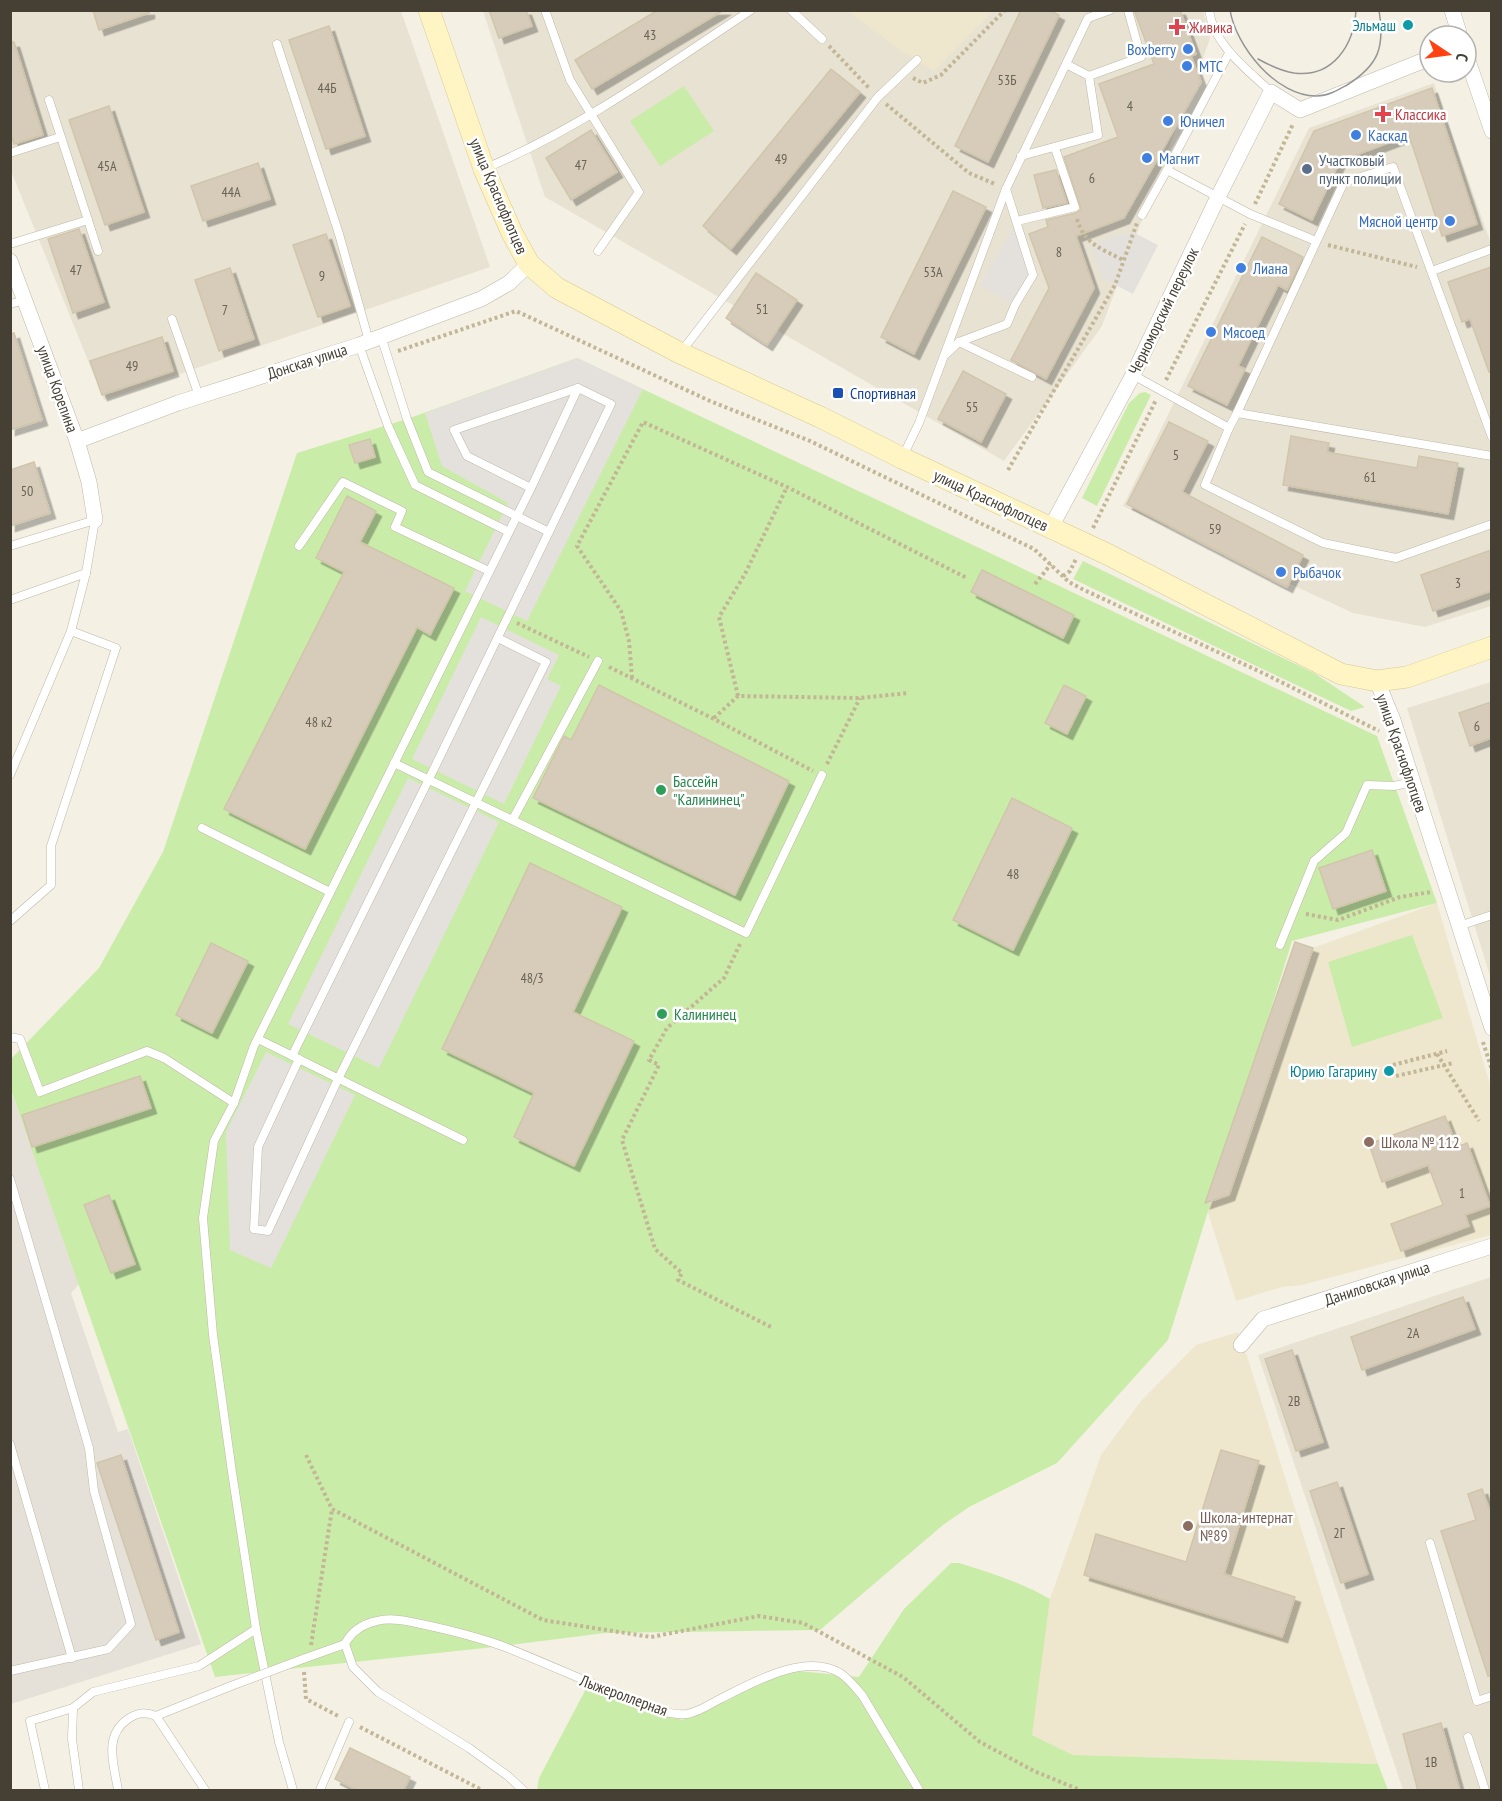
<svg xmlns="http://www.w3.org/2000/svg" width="1502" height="1801" font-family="'PT Sans Narrow',sans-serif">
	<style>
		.residential { fill: #e8e2d2 }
		.industrial { fill: #e5e1d9 }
		.education { fill: #eee7cd }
		.green { fill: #caeca9 }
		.parking { fill: #e4e1dd }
		.building { fill: #d6ccb9; stroke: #d1c5ab; stroke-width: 1.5; filter: url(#shadow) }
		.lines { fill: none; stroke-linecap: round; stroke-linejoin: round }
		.lane-casing { stroke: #c0b8a6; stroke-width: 9 }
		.street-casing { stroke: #c0b8a6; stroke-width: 16 }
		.secondary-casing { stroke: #d7c990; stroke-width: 22 }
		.path { stroke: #c3b696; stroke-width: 4; stroke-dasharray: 3 3; stroke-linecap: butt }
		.lane { stroke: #fff; stroke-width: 8 }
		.street { stroke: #fff; stroke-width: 15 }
		.secondary { stroke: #fff4c3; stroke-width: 21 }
		.tram { stroke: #959595; stroke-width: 1.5 }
		.lane-bridge-casing { stroke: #c0b8a6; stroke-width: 9; stroke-linecap: butt }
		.lane-bridge { stroke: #fff; stroke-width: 8 }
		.culture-dot { fill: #0f9aa8; stroke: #fff; stroke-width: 2 }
		.health-dot { fill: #e0444e; stroke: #fff; stroke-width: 2 }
		.shop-dot { fill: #3f7fe0; stroke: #fff; stroke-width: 2 }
		.service-dot { fill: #5c6f8a; stroke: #fff; stroke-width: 2 }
		.transit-dot { fill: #1a4fb4; stroke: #fff; stroke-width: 2 }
		.leisure-dot { fill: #2e9e5b; stroke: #fff; stroke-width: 2 }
		.education-dot { fill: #8d6e63; stroke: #fff; stroke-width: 2 }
		.labels { text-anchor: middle; stroke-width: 5; stroke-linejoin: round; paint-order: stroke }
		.number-label { font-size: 14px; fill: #6a6355 }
		.culture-label { font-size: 16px; fill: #0d838f; stroke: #fff; text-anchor: end }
		.health-label { font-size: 16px; fill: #be3a42; stroke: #fff; text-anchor: start }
		.shop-label { font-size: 16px; fill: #366cbe; stroke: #fff; text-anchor: start }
		.service-label { font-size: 16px; fill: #4e5e75; stroke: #fff; text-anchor: start }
		.street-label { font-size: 16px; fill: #464034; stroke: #fff }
		.transit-label { font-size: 16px; fill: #164399; stroke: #fff; text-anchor: start }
		.leisure-label { font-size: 16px; fill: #27864d; stroke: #fff; text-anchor: start }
		.education-label { font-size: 16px; fill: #785e54; stroke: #fff; text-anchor: start }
	</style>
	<defs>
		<filter id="shadow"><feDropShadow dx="5.5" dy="5.5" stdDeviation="0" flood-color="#0004"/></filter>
	</defs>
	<rect width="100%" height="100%" fill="#f4f0e4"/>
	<g class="residential">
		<path d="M1203,10L1210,39L1102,326L1004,461L545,197L483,11Z"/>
		<path d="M10,11H401L490,267L104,400L11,171Z"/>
		<path d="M1434,83L1491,244V606L1425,627L1353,613L1123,506L1309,128Z"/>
		<path d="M1491,682V979L1407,708Z"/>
		<path d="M1491,1277V1790H1403L1258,1355Z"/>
	</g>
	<path class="industrial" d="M10,1089L81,1282L71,1293L118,1432L128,1429L201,1644L11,1704Z"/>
	<g class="education">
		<path d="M848,11H993L934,71L903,52Z"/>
		<path d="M1437,903L1491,1088V1235L1302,1285L1282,1287L1236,1301L1205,1203L1229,1195L1313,948Z"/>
		<path d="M1238,1332L1241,1345L1247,1356L1323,1598L1378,1764L1073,1755L1031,1735L1050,1599L1101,1455L1141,1401L1196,1345Z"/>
	</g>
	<g class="green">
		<path d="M684,86L714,131L660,166L630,121Z"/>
		<path d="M577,358L1377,736L1437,903L1292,941L1168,1340L1057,1463L969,1507L943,1525L820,1630L605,1633L503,1646L215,1677L11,1090L10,1060L99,968L163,852L297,453L407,419Z"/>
		<path d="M1145,392L1151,395L1097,506L1082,498L1129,403L1140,393Z"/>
		<path d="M1083,561L1314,673L1365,707L1351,711L1073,579Z"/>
		<path d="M1412,935L1443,1018L1352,1047L1328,962Z"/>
		<path d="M951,1563H959C991,1573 1021,1582 1050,1599L1032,1735L1073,1755L1378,1764L1388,1790H537L539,1778L588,1685L682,1720L778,1669L859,1677L904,1609Z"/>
	</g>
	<g class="parking">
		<path d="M1017,221L1033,275L1015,305L980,285Z"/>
		<path d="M1133,232L1158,245L1133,294L1102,278L1091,244Z"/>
		<path d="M577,358L643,389L527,621L465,591L508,503L442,466L425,413Z"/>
		<path d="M481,617L559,655L547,679L561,686L504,804L412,759Z"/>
		<path d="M408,778L499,822L379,1068L288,1024Z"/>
		<path d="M266,1052L355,1095L271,1268L230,1250L226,1132Z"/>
	</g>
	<g class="building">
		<path d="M93,10H149V13L99,30Z"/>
		<path d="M489,10H526L532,26L499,38Z"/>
		<path d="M658,10H724L592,89L575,60Z"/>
		<path d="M1021,10H1049L1059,15L988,162L955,146Z"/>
		<path d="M1134,10H1180L1196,54L1191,56L1201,82L1124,218L1076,236L1094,288L1046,379L1011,360L1049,288L1029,234L1048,227L1046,220L1076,213L1081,209L1064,157L1118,137L1099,84L1154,64Z"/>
		<path d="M329,26L365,136L326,149L289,40Z"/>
		<path d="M10,42H14L43,135L14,144L10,132Z"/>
		<path d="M831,69L860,92L731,249L703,226Z"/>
		<path d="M1432,88L1477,224L1442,236L1409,135L1340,161L1312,220L1279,204L1314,131Z"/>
		<path d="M109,106L144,212L105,225L69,120Z"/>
		<path d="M591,130L617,172L571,200L546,158Z"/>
		<path d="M258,163L270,199L203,221L191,186Z"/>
		<path d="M1056,170L1067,203L1043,208L1034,175Z"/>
		<path d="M953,191L986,207L914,354L881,337Z"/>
		<path d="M79,229L104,302L73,313L48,239Z"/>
		<path d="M326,234L350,306L318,317L293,245Z"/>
		<path d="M1262,237L1303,257L1287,290L1278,285L1238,366L1245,369L1227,405L1188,386Z"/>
		<path d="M1491,267V372H1489L1470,319L1462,322L1448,282Z"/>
		<path d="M230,268L254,339L219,351L195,280Z"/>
		<path d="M756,273L797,300L767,345L726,318Z"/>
		<path d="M14,333L42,420L10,430V334Z"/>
		<path d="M162,337L173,371L102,395L90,361Z"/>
		<path d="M963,371L1006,394L981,442L938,419Z"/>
		<path d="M1169,422L1208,441L1182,492L1303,555L1287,587L1127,504Z"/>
		<path d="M1291,436L1329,443L1327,452L1417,468L1419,456L1458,463L1448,514L1283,485Z"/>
		<path d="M370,439L375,457L355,463L349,445Z"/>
		<path d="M34,462L50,513L10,526V470Z"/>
		<path d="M347,496L376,511L360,542L454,588L430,635L417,627L305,849L224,809L344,572L316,558Z"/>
		<path d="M1491,550V591L1433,611L1421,575Z"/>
		<path d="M982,570L1074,615L1063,638L971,592Z"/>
		<path d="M599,685L789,781L735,895L533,798L564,736L571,740Z"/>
		<path d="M1064,685L1086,696L1067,734L1045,723Z"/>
		<path d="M1491,702V738L1470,746L1459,713Z"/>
		<path d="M1012,798L1072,828L1013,950L953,920Z"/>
		<path d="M1372,850L1386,891L1333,909L1319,868Z"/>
		<path d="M530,863L622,907L573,1012L634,1041L574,1166L514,1137L534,1093L442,1049Z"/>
		<path d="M1295,942L1313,948L1229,1195L1205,1203Z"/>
		<path d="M211,943L248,961L212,1033L176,1015Z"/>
		<path d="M140,1076L151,1108L32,1147L22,1115Z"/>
		<path d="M1445,1116L1457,1147L1467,1143L1490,1206L1465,1215L1469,1226L1401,1251L1391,1224L1443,1205L1428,1165L1382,1182L1369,1144Z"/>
		<path d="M109,1195L135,1264L111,1273L84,1205Z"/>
		<path d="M1463,1297L1475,1329L1362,1370L1351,1337Z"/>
		<path d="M1292,1350L1323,1442L1296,1451L1265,1359Z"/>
		<path d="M1221,1450L1259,1461L1224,1574L1295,1597L1282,1637L1084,1575L1096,1534L1186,1562Z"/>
		<path d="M121,1455L179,1632L156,1640L97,1463Z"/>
		<path d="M1337,1482L1368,1574L1341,1583L1310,1491Z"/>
		<path d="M1482,1489L1491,1514V1676H1488L1441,1531L1476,1520L1468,1494Z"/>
		<path d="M1441,1723L1460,1791H1418L1403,1734Z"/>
		<path d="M350,1748L410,1777L403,1791H359L335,1779Z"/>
	</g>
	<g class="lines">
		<defs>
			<g id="lane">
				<path d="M545,10L570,80L639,192L598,251"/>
				<path d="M791,10L822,39"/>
				<path d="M1209,10C1214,46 1247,69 1271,92"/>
				<path d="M277,44L339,234L369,341"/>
				<path d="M1089,76L1141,57L1128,10"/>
				<path d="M49,100L98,251"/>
				<path d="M10,153L60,137"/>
				<path d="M1021,156L1098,135L1089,76L1066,64"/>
				<path d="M486,168C581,128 665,67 751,10"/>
				<path d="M1167,170L1250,214L1316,241"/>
				<path d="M1142,215L1167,170L1229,53"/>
				<path d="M1017,221L1075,207L1055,148"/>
				<path d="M10,244L88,220"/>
				<path d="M1432,271L1492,249"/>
				<path d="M10,304L25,300"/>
				<path d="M172,319L199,396"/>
				<path d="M381,336L407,419L428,472L549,532"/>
				<path d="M959,342L1032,377"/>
				<path d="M681,352L878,97L917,60"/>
				<path d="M946,354L959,342L1007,324L1015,305L1033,275L1006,189"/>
				<path d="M1133,375L1229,428"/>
				<path d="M1237,413L1492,456"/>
				<path d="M1492,437L1393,167L1344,182L1237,413L1229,428L1205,485L1323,543L1396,558L1492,524"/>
				<path d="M903,456L919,423L1006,189L1088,18L1110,10"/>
				<path d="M531,488L578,388"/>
				<path d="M10,546L95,520L86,573L71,631L10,775"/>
				<path d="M299,546L343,482L402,511L395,527L489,571"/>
				<path d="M10,600L86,573"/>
				<path d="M394,763L746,933L822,775"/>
				<path d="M513,819L598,661"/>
				<path d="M202,828L330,892"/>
				<path d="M10,921L51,885V846L116,648L71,631"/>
				<path d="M1459,926L1492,915"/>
				<path d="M1280,945L1314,861L1346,833L1367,785L1394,786L1413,782"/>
				<path d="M10,1037L20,1039L40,1092L147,1051L164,1058L234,1103"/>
				<path d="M258,1039L463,1140"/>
				<path d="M292,1056L429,779L611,404L578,388L454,430L467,456L531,488L509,532"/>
				<path d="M299,1059L258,1147L254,1229L268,1231L338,1079L546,662L498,638"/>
				<path d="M10,1179L89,1448L94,1491L131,1624L108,1649L10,1671"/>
				<path d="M10,1444L72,1658"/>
				<path d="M1430,1543L1477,1701L1492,1696"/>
				<path d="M303,1659L345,1644"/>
				<path d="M156,1716L231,1686"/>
				<path d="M1468,1737L1485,1790"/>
				<path d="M45,1790L30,1721L73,1708"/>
				<path d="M79,1790L72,1739L73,1708L93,1692L199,1666L256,1629"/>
				<path d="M118,1790C114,1765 103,1736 128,1719C138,1712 145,1712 156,1716L205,1790"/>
				<path d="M293,1790L279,1742L256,1629L232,1472L213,1335L203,1218L214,1141L234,1103L254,1046L509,532L415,485L388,426L359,345"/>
				<path d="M320,1790L349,1722"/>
				<path d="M523,1790L508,1776L469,1748L378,1692L353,1667L345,1644C351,1632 363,1624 377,1621C390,1617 408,1621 421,1624C449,1630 478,1637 505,1647C548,1664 591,1684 635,1701C650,1707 670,1716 687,1714C699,1712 710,1704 720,1699C752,1683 805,1652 840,1673C849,1679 855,1687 862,1695L919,1790"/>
			</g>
			<g id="street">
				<path d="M1452,10L1460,36"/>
				<path d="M1466,55L1492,131"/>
				<path d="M10,261L77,441L89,482L95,520"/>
				<path d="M77,441L178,403L359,345L481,299L509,283L529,264"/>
				<path d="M1051,527L1133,375L1218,197L1271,92L1300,110L1430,58"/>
				<path d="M1377,681L1393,720L1492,1028"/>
				<path d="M1241,1345L1263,1319L1492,1246"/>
			</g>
			<path id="secondary" d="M429,10L484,169L512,233L529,264L557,288L680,353L820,417L902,458L1109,555L1341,674L1377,681L1407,677L1492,647"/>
		</defs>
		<use href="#lane" class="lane-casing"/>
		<use href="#street" class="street-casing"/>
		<use href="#secondary" class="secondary-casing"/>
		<g class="path">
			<path d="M829,46L869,88"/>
			<path d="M913,78L923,83L941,75L1005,10"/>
			<path d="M886,104L969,173L995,184"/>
			<path d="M1255,204L1293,124"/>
			<path d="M1077,219C1084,244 1102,249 1123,260"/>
			<path d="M1328,245L1417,267"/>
			<path d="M398,351L516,311L710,401L810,441L1034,549L1069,582L1082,589L1265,674L1379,731"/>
			<path d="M1166,380L1245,224"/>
			<path d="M1008,470L1115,285L1137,223"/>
			<path d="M1093,528L1156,400"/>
			<path d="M1063,576L1070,571L1076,559"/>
			<path d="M1035,584L1051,564"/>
			<path d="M517,623L589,657"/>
			<path d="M609,667L714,719L813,771"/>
			<path d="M632,678L629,641L621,611L577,546L643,422L787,487L967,578"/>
			<path d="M738,696L719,617L745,574L787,487"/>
			<path d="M714,718L738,696L860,698L909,693"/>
			<path d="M827,764L860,698"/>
			<path d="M1306,914L1338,920L1400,897L1431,892"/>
			<path d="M740,944L724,978L667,1028L649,1060L659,1065L622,1140L655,1249L682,1273L678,1280L773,1328"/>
			<path d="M1483,1042L1492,1070"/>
			<path d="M1437,1054L1479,1121"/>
			<path d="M1393,1065L1447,1051"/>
			<path d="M1396,1076L1453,1063"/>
			<path d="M306,1455L332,1509L543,1620L651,1637L759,1616L803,1623L903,1677L980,1742L1034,1771L1080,1790"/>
			<path d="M311,1645L332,1509"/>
			<path d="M304,1672L306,1699L340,1717"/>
			<path d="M360,1727L482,1790"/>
		</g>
		<use href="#lane" class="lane"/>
		<use href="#street" class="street"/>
		<use href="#secondary" class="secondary"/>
		<g class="tram">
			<path d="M1230,10C1236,47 1277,97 1317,96C1328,96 1338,90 1347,85C1379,65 1385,47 1379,10"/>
			<path d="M1258,59C1269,65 1281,71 1294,73C1333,78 1354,45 1356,10"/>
		</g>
		<defs>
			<path id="lane-bridge" d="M231,1686L303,1659"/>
		</defs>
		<use href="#lane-bridge" class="lane-bridge-casing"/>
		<use href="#lane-bridge" class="lane-bridge"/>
	</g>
	<g class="culture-dot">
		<circle cx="1408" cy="25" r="6"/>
		<circle cx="1389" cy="1071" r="6"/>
	</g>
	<g class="health-dot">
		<path d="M1174 18h6v6h6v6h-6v6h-6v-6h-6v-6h6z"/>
		<path d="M1380 105h6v6h6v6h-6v6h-6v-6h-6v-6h6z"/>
	</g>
	<g class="shop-dot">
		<circle cx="1188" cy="49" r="6"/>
		<circle cx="1187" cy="66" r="6"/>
		<circle cx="1168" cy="121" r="6"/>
		<circle cx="1356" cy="135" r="6"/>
		<circle cx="1147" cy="158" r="6"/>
		<circle cx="1450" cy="221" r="6"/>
		<circle cx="1241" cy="268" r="6"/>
		<circle cx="1211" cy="332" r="6"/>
		<circle cx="1281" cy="572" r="6"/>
	</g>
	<circle class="service-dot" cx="1307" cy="169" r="6"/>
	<rect class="transit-dot" x="832" y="387" width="12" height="12" rx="3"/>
	<g class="leisure-dot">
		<circle cx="661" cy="790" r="6"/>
		<circle cx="662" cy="1014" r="6"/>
	</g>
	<g class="education-dot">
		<circle cx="1369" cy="1142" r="6"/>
		<circle cx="1188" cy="1526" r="6"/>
	</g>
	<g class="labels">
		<g class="number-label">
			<text x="650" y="40">43</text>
			<text x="1007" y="85">53Б</text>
			<text x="327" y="93">44Б</text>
			<text x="1130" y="111">4</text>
			<text x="781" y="164">49</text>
			<text x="581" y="170">47</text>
			<text x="107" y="171">45А</text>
			<text x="1092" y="183">6</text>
			<text x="231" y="197">44А</text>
			<text x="1059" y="257">8</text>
			<text x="76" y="275">47</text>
			<text x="933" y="277">53А</text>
			<text x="322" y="281">9</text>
			<text x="762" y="314">51</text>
			<text x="225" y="315">7</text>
			<text x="132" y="371">49</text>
			<text x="972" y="412">55</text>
			<text x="1176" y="460">5</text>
			<text x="1370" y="482">61</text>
			<text x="27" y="496">50</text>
			<text x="1215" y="534">59</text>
			<text x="1458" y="588">3</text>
			<text x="319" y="727">48 к2</text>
			<text x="1477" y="731">6</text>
			<text x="1013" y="879">48</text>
			<text x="532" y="983">48/3</text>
			<text x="1462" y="1198">1</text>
			<text x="1413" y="1338">2А</text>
			<text x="1294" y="1406">2В</text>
			<text x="1339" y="1538">2Г</text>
			<text x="1431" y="1767">1В</text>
		</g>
		<g class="culture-label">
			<text x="1396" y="31">Эльмаш</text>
			<text x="1377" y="1077">Юрию Гагарину</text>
		</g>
		<g class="health-label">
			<text x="1189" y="33">Живика</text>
			<text x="1395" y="120">Классика</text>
		</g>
		<g class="shop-label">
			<text x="1176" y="55" text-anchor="end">Boxberry</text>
			<text x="1199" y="72">МТС</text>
			<text x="1180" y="127">Юничел</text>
			<text x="1368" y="141">Каскад</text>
			<text x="1159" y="164">Магнит</text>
			<text x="1438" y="227" text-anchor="end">Мясной центр</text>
			<text x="1253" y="274">Лиана</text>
			<text x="1223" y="338">Мясоед</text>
			<text x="1293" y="578">Рыбачок</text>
		</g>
		<g class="service-label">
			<text x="1319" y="166">Участковый<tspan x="1319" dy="18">пункт полиции</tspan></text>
		</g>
		<g class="street-label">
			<text transform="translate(499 196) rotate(67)" y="6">улица Краснофлотцев</text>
			<text transform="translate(1163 311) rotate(-64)" y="6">Черноморский переулок</text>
			<text transform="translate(307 361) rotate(-18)" y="6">Донская улица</text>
			<text transform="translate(58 389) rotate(70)" y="6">улица Корепина</text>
			<text transform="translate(991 500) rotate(25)" y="6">улица Краснофлотцев</text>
			<text transform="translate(1402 753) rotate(71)" y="6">улица Краснофлотцев</text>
			<text transform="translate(1377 1283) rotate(-18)" y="6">Даниловская улица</text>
			<text transform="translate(624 1695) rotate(20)" y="6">Лыжероллерная</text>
		</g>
		<g class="transit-label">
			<text x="850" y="399">Спортивная</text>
		</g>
		<g class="leisure-label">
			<text x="673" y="787">Бассейн<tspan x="673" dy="18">"Калининец"</tspan></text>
			<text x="674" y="1020">Калининец</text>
		</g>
		<g class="education-label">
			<text x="1381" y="1148">Школа № 112</text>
			<text x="1200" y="1523">Школа-интернат<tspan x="1200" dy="18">№89</tspan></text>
		</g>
	</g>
	<rect width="1502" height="1801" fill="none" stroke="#464034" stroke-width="24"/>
	<g transform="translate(1448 54) rotate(103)"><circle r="28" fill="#ffffff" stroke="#b5b3ae" stroke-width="1.5"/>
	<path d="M0-4.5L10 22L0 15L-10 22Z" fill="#ff4210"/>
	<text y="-9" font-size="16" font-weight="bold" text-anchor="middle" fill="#464034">С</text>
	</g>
</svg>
